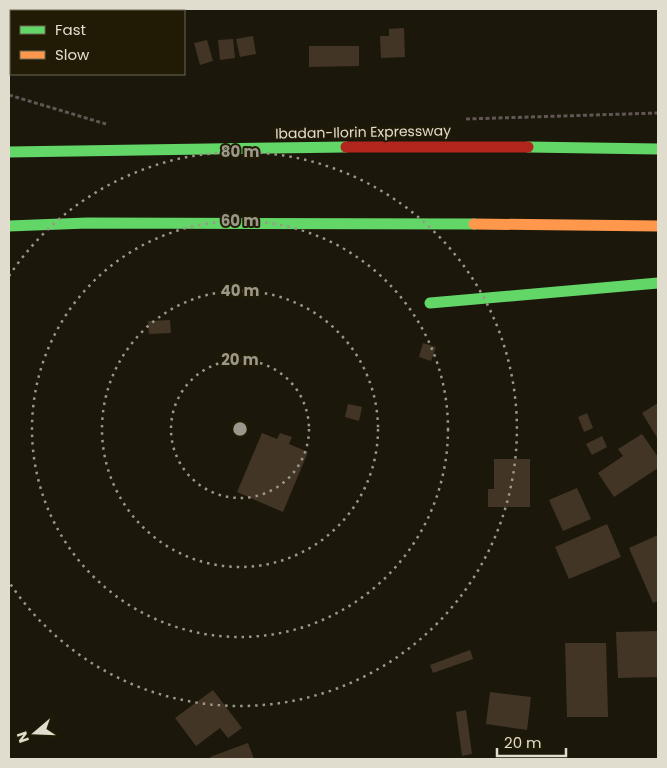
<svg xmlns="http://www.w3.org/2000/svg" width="667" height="768" font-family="Poppins,sans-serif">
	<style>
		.building { fill: #423525 }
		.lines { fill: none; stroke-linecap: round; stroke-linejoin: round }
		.path { stroke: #615653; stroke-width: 3; stroke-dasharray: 4 2.5; stroke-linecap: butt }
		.fast { stroke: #63d668; stroke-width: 11 }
		.slow { stroke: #ff974d; stroke-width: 11 }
		.jam { stroke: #b3261e; stroke-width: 11 }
		.ring { fill: none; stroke: #9b978a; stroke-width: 2.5; stroke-dasharray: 2.5 5 }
		.labels { text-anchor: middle; stroke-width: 4; stroke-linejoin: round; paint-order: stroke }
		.street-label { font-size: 14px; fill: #e0dcce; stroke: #211b05 }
		.centre { fill: #9b978a; stroke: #211b05; stroke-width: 2.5 }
		.ring-label { font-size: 15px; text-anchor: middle; font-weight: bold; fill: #9b978a; stroke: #211b05; stroke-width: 4; stroke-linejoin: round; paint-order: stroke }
	</style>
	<rect width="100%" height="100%" fill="#1b180b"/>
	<g class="building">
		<path d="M404,28L405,57L381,58L380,36H389V29Z"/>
		<path d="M253,36L256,54L240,57L236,39Z"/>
		<path d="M233,39L235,58L220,60L218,40Z"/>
		<path d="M207,40L213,61L200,65L194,43Z"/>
		<path d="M309,46H359V66L309,67Z"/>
		<path d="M170,320L171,333L149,334L148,321Z"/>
		<path d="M423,343L436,347L431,361L419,357Z"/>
		<path d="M658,403V439L642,413Z"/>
		<path d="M348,404L362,407L359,421L345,417Z"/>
		<path d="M587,413L593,428L584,432L578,417Z"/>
		<path d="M262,433L277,439L280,433L292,437L289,444L308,452L283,512L237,492Z"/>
		<path d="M642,434L658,457V468L614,497L598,473L623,456L618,449Z"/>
		<path d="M602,436L607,447L592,455L586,444Z"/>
		<path d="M494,459H530V507H488V489H494Z"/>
		<path d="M577,488L591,519L563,531L549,500Z"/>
		<path d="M607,524L621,557L569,579L555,547Z"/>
		<path d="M658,535V601L653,603L629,548Z"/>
		<path d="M658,631V677L618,678L616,632Z"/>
		<path d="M565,643H606L608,717H567Z"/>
		<path d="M470,650L473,659L433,673L430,665Z"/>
		<path d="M213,690L242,728L228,738L220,728L196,746L175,718Z"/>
		<path d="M490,692L531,697L527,730L486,724Z"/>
		<path d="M466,710L472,754L462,756L456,712Z"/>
		<path d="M248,743L254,759H211L210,757Z"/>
	</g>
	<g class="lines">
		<g class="path">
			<path d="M9,95L106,124"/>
			<path d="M466,119L658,113"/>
		</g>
		<g class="fast">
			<path d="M528,147L658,149"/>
			<path d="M9,152L346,147"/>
			<path d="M9,226L87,223L474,224"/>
			<path d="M430,303L658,283"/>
		</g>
		<path class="slow" d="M474,224L658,226"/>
		<path class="jam" d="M346,147H528"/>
	</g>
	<g class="ring">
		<circle cx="240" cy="429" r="69"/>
		<circle cx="240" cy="429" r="138"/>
		<circle cx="240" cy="429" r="208"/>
		<path d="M9 276A277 277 0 1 1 9 582"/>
	</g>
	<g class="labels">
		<g class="street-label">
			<text transform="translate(363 132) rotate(-1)" y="5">Ibadan-Ilorin Expressway</text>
		</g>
	</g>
	<circle cx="240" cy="429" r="8" class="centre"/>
	<g class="ring-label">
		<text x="240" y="157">80 m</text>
		<text x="240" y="226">60 m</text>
		<text x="240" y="296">40 m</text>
		<text x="240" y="365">20 m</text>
	</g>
	<rect width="667" height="768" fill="none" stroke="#e0dcce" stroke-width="20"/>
	<rect x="10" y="10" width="175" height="65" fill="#211b05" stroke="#6d6855"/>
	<rect x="20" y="26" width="25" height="8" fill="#63d668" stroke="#6d6855"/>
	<text x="55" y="35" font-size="15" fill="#e0dcce">Fast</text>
	<rect x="20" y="51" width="25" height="8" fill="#ff974d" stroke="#6d6855"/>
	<text x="55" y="60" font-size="15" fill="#e0dcce">Slow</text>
	<g transform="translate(35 733) rotate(251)" stroke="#211b05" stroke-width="4" paint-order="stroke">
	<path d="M0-4L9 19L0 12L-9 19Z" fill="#e0dcce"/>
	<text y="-8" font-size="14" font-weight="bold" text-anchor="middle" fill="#e0dcce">N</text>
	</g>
	<path d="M497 748v8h69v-8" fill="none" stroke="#e0dcce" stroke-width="2.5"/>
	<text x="504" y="748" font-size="15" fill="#e0dcce" stroke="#211b05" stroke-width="4" paint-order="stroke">20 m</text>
</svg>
